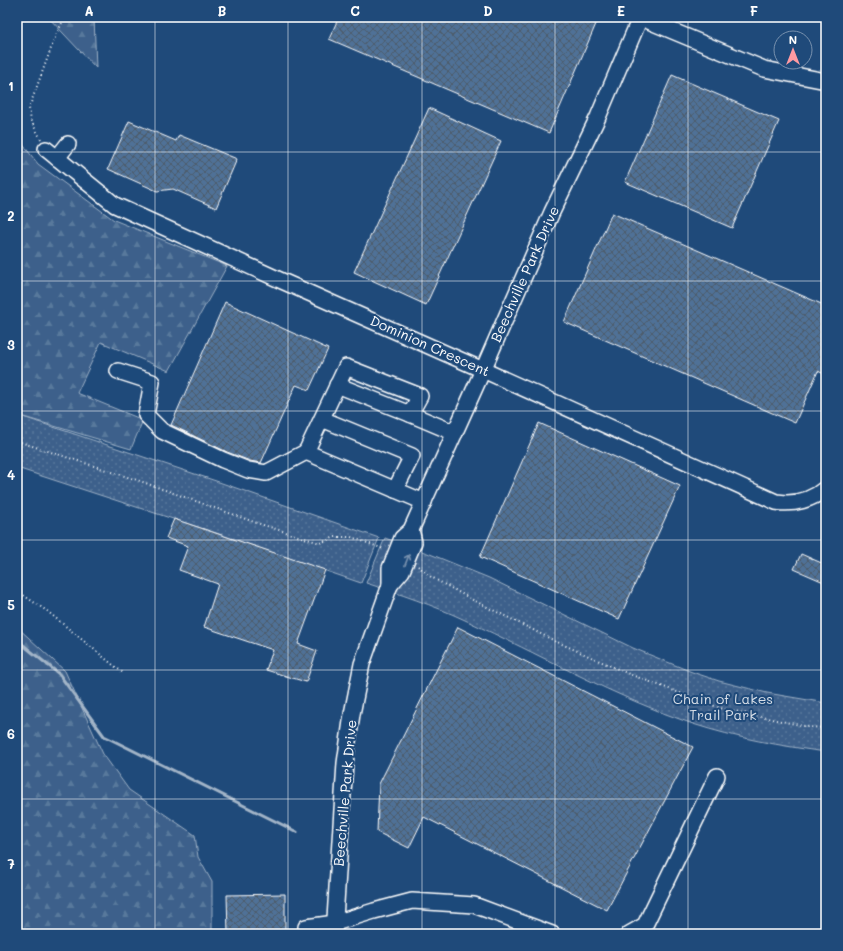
<svg xmlns="http://www.w3.org/2000/svg" width="843" height="951" font-family="Mali,sans-serif">
	<style>
		.grass { fill: url(#grass-dots); stroke: #9eb0c5 }
		.forest { fill: url(#forest-firs); stroke: #9eb0c5 }
		.lines { fill: none; stroke-linecap: round; stroke-linejoin: round }
		.stream { stroke: #a3b5c8; stroke-width: 3 }
		.building { fill: url(#building-cross-hatch); stroke: #fff }
		.minor-casing { stroke: #fff; stroke-width: 18 }
		.path { stroke: #fff; stroke-width: 2; stroke-dasharray: 1 3; stroke-linecap: butt }
		.minor { stroke: #1f4a7a; stroke-width: 15 }
		.oneway { stroke: #7992af }
		.grid { fill: none; stroke: #fff; stroke-width: 1; stroke-opacity: 0.55 }
		.labels { text-anchor: middle; stroke-width: 4; stroke-linejoin: round; paint-order: stroke }
		.street-label { font-size: 14px; fill: #fff; stroke: #1f4a7a }
		.park-label { font-size: 14px; fill: #d8dfe8; stroke: #1f4a7a }
		.neatline { fill: none; stroke: #fff; stroke-width: 1.5 }
		.grid-label { font-size: 13px; text-anchor: middle; font-weight: bold; fill: #fff }
	</style>
	<defs>
		<pattern id="grass-dots" width="8" height="8" patternUnits="userSpaceOnUse"><rect width="8" height="8" fill="#3c618b"/><path d="M2 2h.1M6 6h.1" fill="none" stroke="#59799c" stroke-width="1.8" stroke-linecap="round"/></pattern>
		<pattern id="forest-firs" width="22" height="20" patternUnits="userSpaceOnUse"><rect width="22" height="20" fill="#3c618b"/><path d="M5 1l3.5 6h-7zM16 11l3.5 6h-7z" fill="#59799c"/></pattern>
		<pattern id="building-cross-hatch" width="8" height="8" patternUnits="userSpaceOnUse"><rect width="8" height="8" fill="#507197"/><path d="M0 0l8 8M0 8l8-8" fill="none" stroke="#4e5b6a"/></pattern>
	</defs>
	<rect width="100%" height="100%" fill="#1f4a7a"/>
	<filter id="ink" filterUnits="userSpaceOnUse"><feTurbulence type="fractalNoise" baseFrequency=".025" numOctaves="2"/><feDisplacementMap in="SourceGraphic" scale="8" xChannelSelector="R" yChannelSelector="G"/><feConvolveMatrix kernelMatrix="1 2 1 2 8 2 1 2 1" color-interpolation-filters="sRGB"/></filter>
	<g filter="url(#ink)">
		<g class="grass">
			<path d="M17,415L216,481L379,538L361,583L216,533L17,468Z"/>
			<path d="M385,538L430,554L489,578L633,648L692,672L719,681L767,693L826,703V752C781,746 736,738 693,724C614,697 541,655 465,620C433,605 400,594 366,583Z"/>
		</g>
		<g class="forest">
			<path d="M48,17H94L96,68Z"/>
			<path d="M17,137L38,164L114,220L227,266L169,371L101,342L77,393L143,420L131,449L17,415Z"/>
			<path d="M17,627L65,671L103,754L129,790L195,835L198,857L212,882V934H17Z"/>
		</g>
		<g class="lines">
			<g class="stream">
				<path d="M17,640L59,674L104,736L297,832"/>
				<path d="M415,931L424,934"/>
			</g>
		</g>
		<g class="building">
			<path d="M339,17H493L504,22L506,17H599L549,133L329,39Z"/>
			<path d="M672,75L779,121L732,228L625,182Z"/>
			<path d="M429,108L501,141L426,305L354,272Z"/>
			<path d="M129,121L176,141L179,135L237,159L216,208L173,189L157,191L108,169Z"/>
			<path d="M612,213L826,306V375L818,371L795,423L564,322Z"/>
			<path d="M225,302L328,349L309,390L296,385L261,463L250,461L227,452L171,425Z"/>
			<path d="M539,423L680,486L619,619L480,557Z"/>
			<path d="M174,519L325,570L298,644L317,651L306,682L266,670L273,650L204,627L218,584L179,570L188,546L166,538Z"/>
			<path d="M801,554L826,565V583L794,569Z"/>
			<path d="M458,627L693,747L607,910L424,817L409,848L377,832L379,784Z"/>
			<path d="M285,894V934H228L227,895Z"/>
		</g>
		<g class="lines">
			<defs>
				<g id="minor">
					<path d="M639,17L764,69L826,81"/>
					<path d="M46,149L115,205L282,281L483,370L776,502C794,505 812,500 826,488"/>
					<path d="M57,158L68,144"/>
					<path d="M118,371L152,382L146,415L162,431L223,460L248,470L266,473L306,452"/>
					<path d="M337,385L410,414"/>
					<path d="M322,419L412,456L395,490"/>
					<path d="M424,502L306,452L346,367L420,396L410,414L455,433"/>
					<path d="M390,585L402,571L414,542L411,530"/>
					<path d="M306,927L335,923L374,911L412,901L474,905L552,934"/>
					<path d="M334,934L345,763L352,714L362,664L390,585V568L402,538L411,530L483,370L552,212L598,117L640,18"/>
					<path d="M629,934L645,925L717,776"/>
				</g>
			</defs>
			<use href="#minor" class="minor-casing"/>
			<g class="path">
				<path d="M41,139L31,121L29,108L56,35L65,17"/>
				<path d="M17,441L140,481L254,522L320,543L335,537H351L384,549"/>
				<path d="M418,566L431,577L473,600L555,641L629,674L720,708L809,727L826,728"/>
				<path d="M17,591L47,611L123,673"/>
			</g>
			<use href="#minor" class="minor"/>
		</g>
		<defs><path id="oneway-shaft" d="M-6 0H5M1.5-3L5.5 0L1.5 3" fill="none" stroke-width="1.6" stroke-linecap="round" stroke-linejoin="round"/></defs>
		<use class="oneway" href="#oneway-shaft" transform="translate(407 560) rotate(-69)"/>
	</g>
	<path class="grid" d="M155,17V934M288,17V934M422,17V934M555,17V934M688,17V934M17,152H826M17,281H826M17,411H826M17,540H826M17,670H826M17,799H826"/>
	<g class="labels">
		<g class="street-label">
			<text transform="translate(525 274) rotate(-66)" y="5">Beechville Park Drive</text>
			<text transform="translate(430 346) rotate(24)" y="5">Dominion Crescent</text>
			<text transform="translate(345 793) rotate(-85)" y="5">Beechville Park Drive</text>
		</g>
		<g class="park-label">
			<text x="723" y="704">Chain of Lakes<tspan x="723" dy="16">Trail Park</tspan></text>
		</g>
	</g>
	<rect width="843" height="951" fill="none" stroke="#1f4a7a" stroke-width="44"/>
	<g transform="translate(793 50)"><circle r="19" fill="#1f4a7a" stroke="#7992af"/>
	<path d="M0-3L7 15L0 10L-7 15Z" fill="#ff9aa2"/>
	<text y="-6" font-size="11" font-weight="bold" text-anchor="middle" fill="#ffffff">N</text>
	</g>
	<rect x="22" y="22" width="799" height="907" class="neatline"/>
	<g class="grid-label">
		<text x="89" y="16">A</text>
		<text x="222" y="16">B</text>
		<text x="355" y="16">C</text>
		<text x="488" y="16">D</text>
		<text x="621" y="16">E</text>
		<text x="754" y="16">F</text>
		<text x="11" y="91">1</text>
		<text x="11" y="221">2</text>
		<text x="11" y="350">3</text>
		<text x="11" y="480">4</text>
		<text x="11" y="610">5</text>
		<text x="11" y="739">6</text>
		<text x="11" y="869">7</text>
	</g>
</svg>
